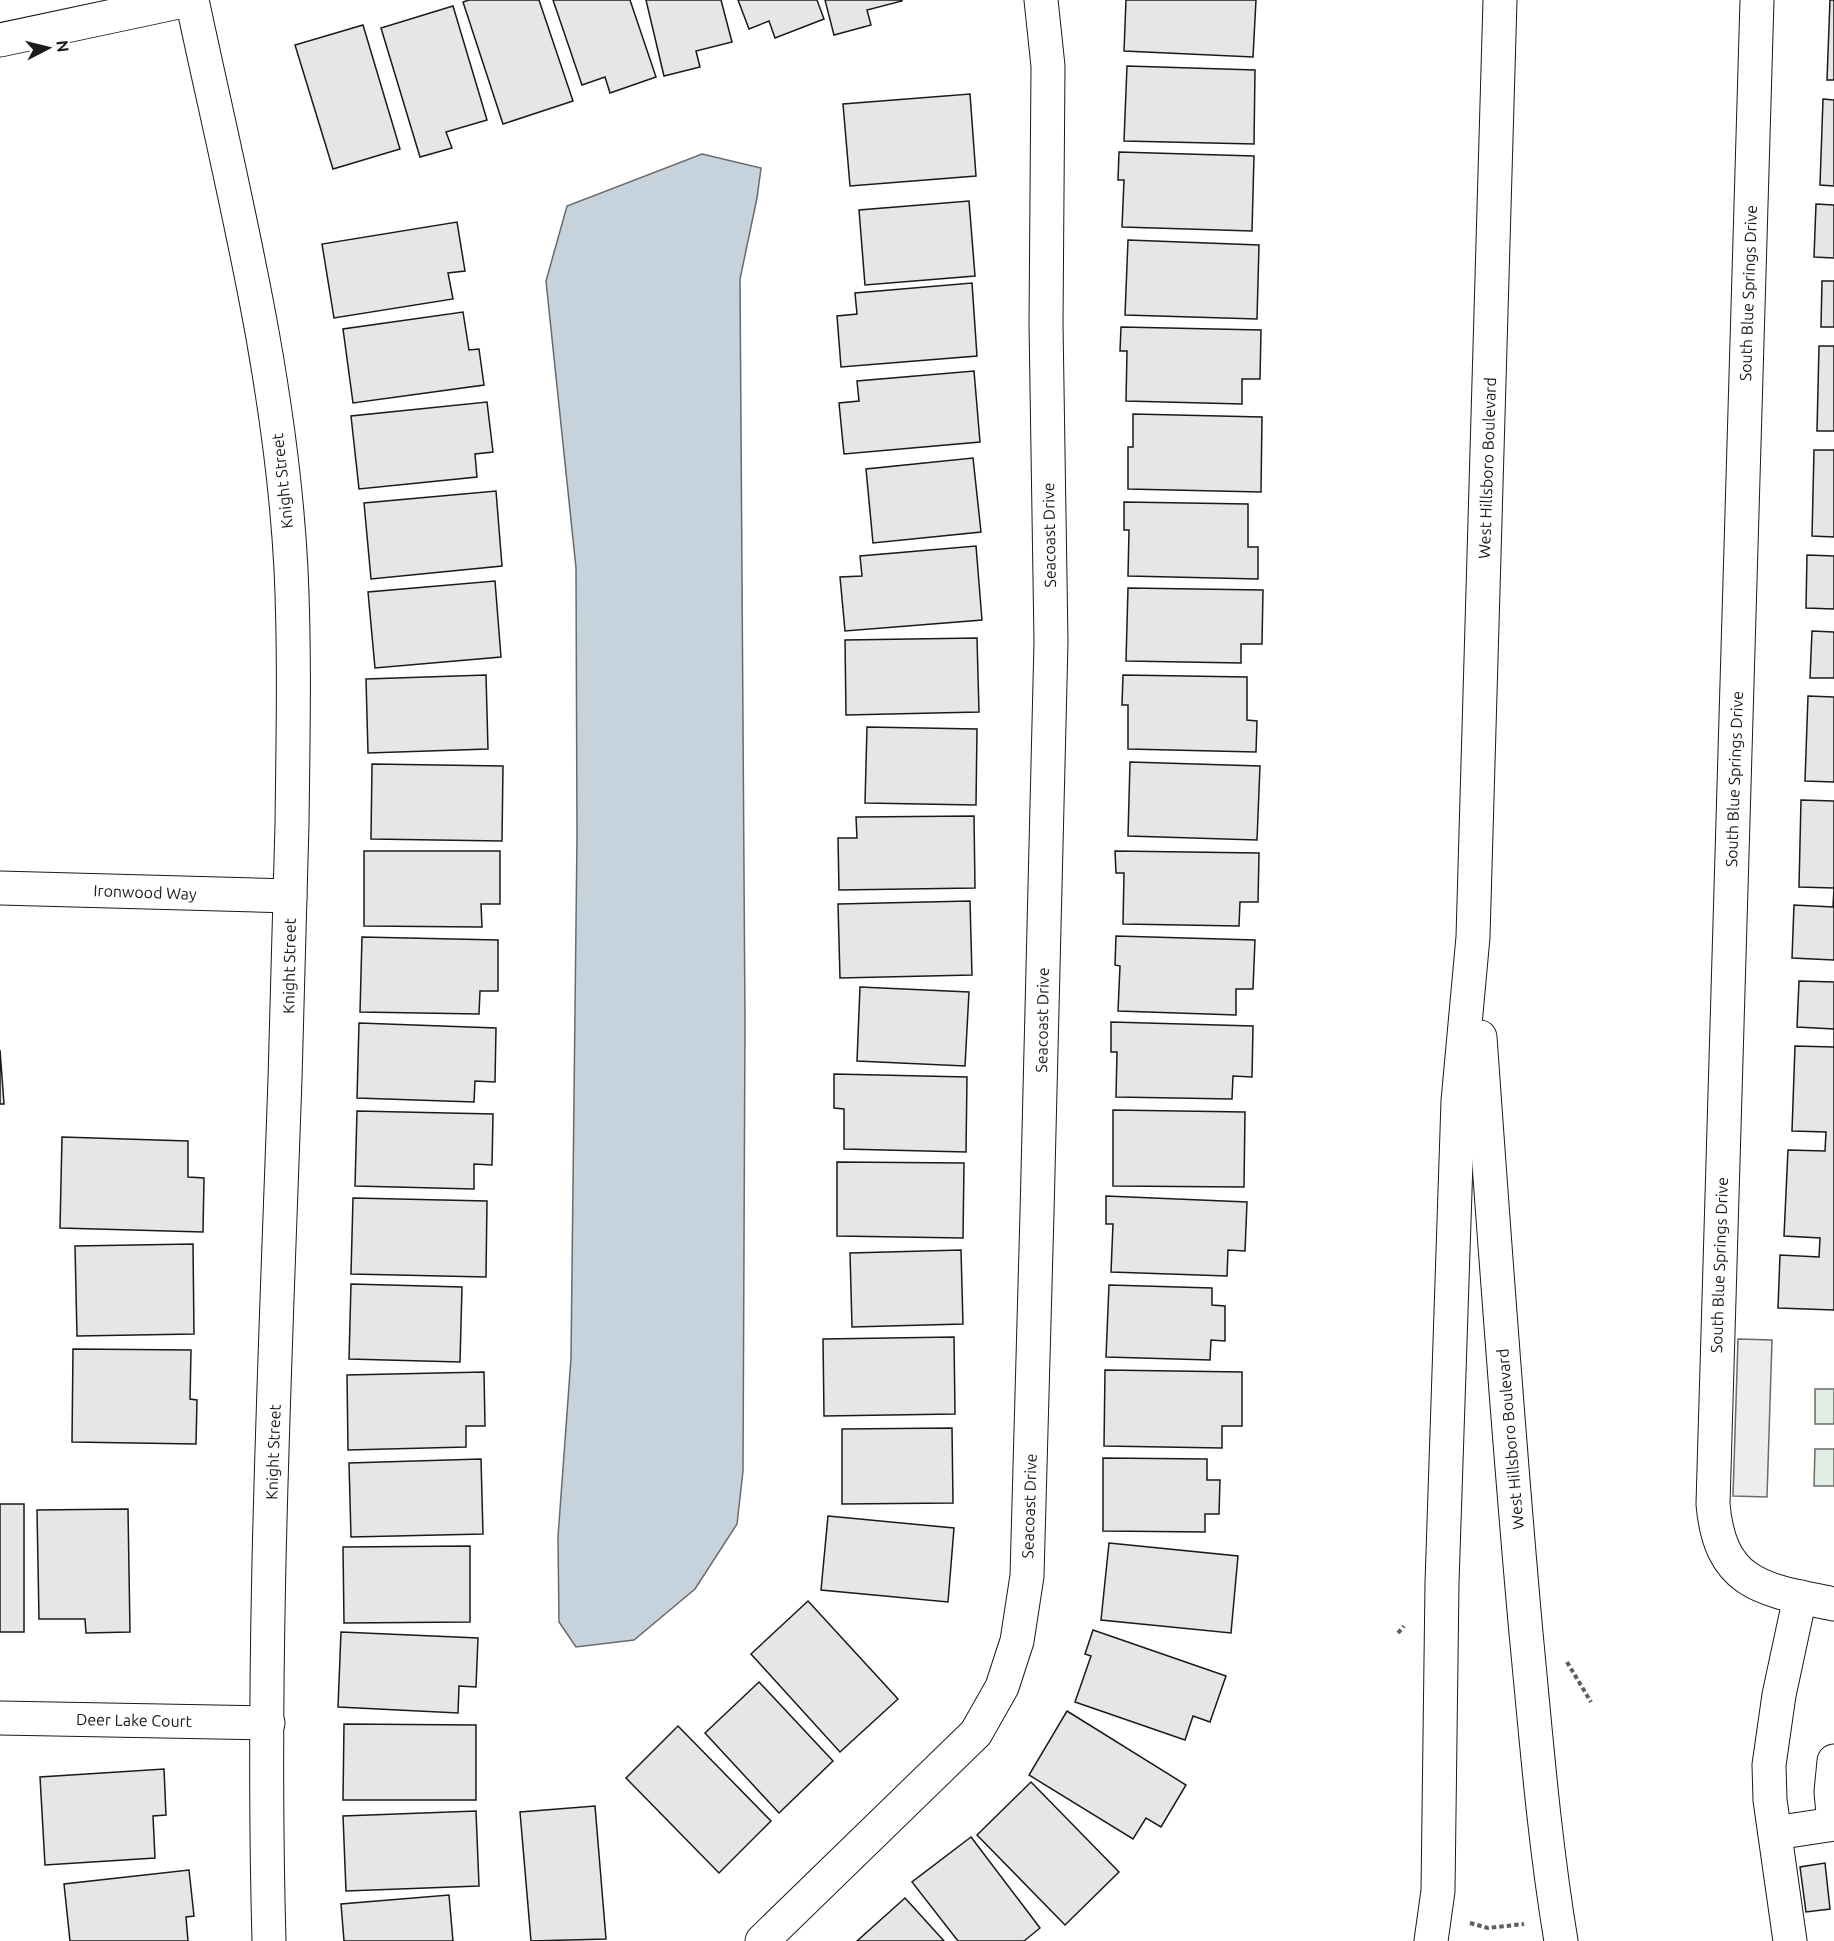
<svg xmlns="http://www.w3.org/2000/svg" width="1834" height="1941" font-family="Ubuntu,sans-serif">
	<style>
		.green { fill: #e0efe3; stroke: #6a6a6a; stroke-width: 1.5 }
		.parking { fill: #ededed; stroke: #6a6a6a; stroke-width: 1.5 }
		.water { fill: #c6d2dc; stroke: #6a6a6a; stroke-width: 1.5 }
		.building { fill: #e6e6e6; stroke: #1a1a1a; stroke-width: 1.5 }
		.lines { fill: none; stroke-linecap: round; stroke-linejoin: round }
		.street-casing { stroke: #1a1a1a; stroke-width: 35 }
		.path { stroke: #5f5f5f; stroke-width: 4; stroke-dasharray: 4.5 3; stroke-linecap: butt }
		.street { stroke: #fff; stroke-width: 33 }
		.labels { text-anchor: middle; stroke-width: 4.5; stroke-linejoin: round; paint-order: stroke }
		.street-label { font-size: 16px; fill: #1a1a1a; stroke: #fff }
	</style>
	<rect width="100%" height="100%" fill="#fff"/>
	<g class="green">
		<rect x="1815" y="1389" width="19" height="35"/>
		<path d="M1815,1449H1834V1486H1814Z"/>
	</g>
	<path class="parking" d="M1738,1339L1772,1340L1767,1497L1733,1496Z"/>
	<path class="water" d="M702,154L761,168L757,198L740,279L745,1021L743,1471L737,1524L695,1589L634,1640L576,1647L559,1622L558,1537L571,1358L577,837L576,568L546,281L567,206Z"/>
	<g class="building">
		<path d="M469,0H539L573,101L503,124L463,2Z"/>
		<path d="M553,0H630L656,77L610,93L605,77L582,85Z"/>
		<path d="M646,0H721L732,42L696,51L700,67L664,76Z"/>
		<path d="M738,0H817L824,19L775,38L769,21L749,29Z"/>
		<path d="M825,0H902V1L867,10L871,25L834,35Z"/>
		<path d="M1126,0H1256L1253,57L1124,51Z"/>
		<path d="M1830,0H1834V80H1827Z"/>
		<path d="M453,6L487,120L446,132L452,148L420,157L381,28Z"/>
		<path d="M363,25L400,149L333,169L295,45Z"/>
		<path d="M1127,66L1255,70L1254,144L1124,141Z"/>
		<path d="M970,94L976,176L850,186L843,104Z"/>
		<path d="M1823,99L1834,100V186L1820,185Z"/>
		<path d="M1119,152L1254,156L1252,231L1122,227L1124,180H1118Z"/>
		<path d="M969,201L975,276L865,285L859,210Z"/>
		<path d="M1816,204L1834,205V258L1814,257Z"/>
		<path d="M457,222L465,271L448,273L453,299L334,318L322,244Z"/>
		<path d="M1128,240L1259,245L1257,319L1125,315Z"/>
		<path d="M1822,281H1834V327H1821Z"/>
		<path d="M972,283L977,356L841,367L837,316L857,314L855,293Z"/>
		<path d="M463,312L469,350L479,349L484,385L353,403L343,329Z"/>
		<path d="M1121,327L1261,330L1260,379H1242V404L1126,401L1127,351H1120Z"/>
		<path d="M1819,346H1834V431H1817Z"/>
		<path d="M974,371L980,442L844,454L839,403L859,401L857,381Z"/>
		<path d="M487,402L493,452L475,454L477,477L359,489L351,416Z"/>
		<path d="M1133,414L1262,417L1261,492L1128,489V447H1133Z"/>
		<path d="M1814,450H1834V537L1812,536Z"/>
		<path d="M973,458L981,532L873,543L866,469Z"/>
		<path d="M496,491L502,566L371,579L364,503Z"/>
		<path d="M1124,502L1248,504V547H1258V579L1128,576L1129,530H1124Z"/>
		<path d="M976,546L982,620L845,631L840,577L862,576L860,556Z"/>
		<path d="M1807,555L1834,556V609L1806,608Z"/>
		<path d="M495,581L501,657L375,668L368,592Z"/>
		<path d="M1128,588L1263,590L1262,644H1241V663L1126,661Z"/>
		<path d="M1812,631L1834,632V678H1810Z"/>
		<path d="M977,638L979,712L846,715L845,640Z"/>
		<path d="M486,675L488,749L368,753L366,679Z"/>
		<path d="M1123,675L1247,677V720L1257,721L1256,752L1128,749V705H1122Z"/>
		<path d="M1808,696L1834,697V782L1805,781Z"/>
		<path d="M867,727L977,729L976,805L865,803Z"/>
		<path d="M1130,762L1260,766L1257,840L1128,836Z"/>
		<path d="M372,764L503,766L502,841L371,839Z"/>
		<path d="M1801,800L1834,801V960L1792,958L1794,905L1833,907L1834,888L1799,887Z"/>
		<path d="M974,816L975,888L839,890L838,838H857L856,817Z"/>
		<path d="M364,851H500V904H481L482,927L364,926Z"/>
		<path d="M1115,851L1259,853L1258,902H1240L1239,926L1123,924L1124,873H1116Z"/>
		<path d="M970,901L972,975L840,978L838,904Z"/>
		<path d="M1116,936L1255,940L1253,989H1236V1015L1118,1011L1120,966L1115,965Z"/>
		<path d="M362,937L498,940V991H480L479,1014L360,1012Z"/>
		<path d="M1799,981L1834,982V1310L1778,1308L1780,1255L1819,1257L1820,1238L1784,1236L1788,1150L1825,1151L1826,1132L1792,1131L1795,1046L1834,1047V1029L1797,1027Z"/>
		<path d="M860,987L969,992L965,1066L857,1061Z"/>
		<path d="M1111,1022L1253,1026L1252,1077L1233,1076L1232,1099L1116,1097L1117,1052H1111Z"/>
		<path d="M359,1023L496,1028L495,1082L475,1081L474,1102L357,1098Z"/>
		<path d="M0,1050L4,1104H0Z"/>
		<path d="M834,1074L967,1077L966,1152L844,1149V1109L834,1108Z"/>
		<path d="M1113,1110L1245,1112L1244,1187L1113,1186Z"/>
		<path d="M357,1111L493,1114L492,1165L474,1164V1189L355,1186Z"/>
		<path d="M62,1137L188,1141V1177L204,1178L203,1232L60,1228Z"/>
		<path d="M837,1162L964,1163L963,1238L837,1236Z"/>
		<path d="M1106,1196L1247,1202L1245,1251L1228,1250L1227,1276L1111,1272L1113,1224H1106Z"/>
		<path d="M353,1198L487,1201L486,1277L351,1274Z"/>
		<path d="M193,1244L194,1334L77,1336L75,1246Z"/>
		<path d="M961,1250L963,1324L852,1327L850,1253Z"/>
		<path d="M351,1284L462,1287L460,1362L349,1359Z"/>
		<path d="M1109,1285L1212,1288V1305L1225,1306V1341L1211,1340L1210,1360L1106,1357Z"/>
		<path d="M954,1337L955,1414L824,1416L823,1339Z"/>
		<path d="M73,1349L191,1350L190,1399L197,1400L196,1444L72,1442Z"/>
		<path d="M1105,1370L1242,1372V1426H1222V1448L1104,1446Z"/>
		<path d="M484,1372L485,1426H466V1447L348,1450L347,1375Z"/>
		<path d="M952,1428L953,1503L842,1504V1429Z"/>
		<path d="M1103,1458L1207,1459V1480H1220L1219,1514H1205V1532L1103,1531Z"/>
		<path d="M481,1459L483,1534L351,1537L349,1463Z"/>
		<rect x="0" y="1504" width="24" height="128"/>
		<path d="M128,1509L130,1632L86,1633L85,1619H39L37,1510Z"/>
		<path d="M828,1516L954,1528L948,1602L821,1590Z"/>
		<path d="M1109,1543L1238,1556L1231,1633L1101,1620Z"/>
		<path d="M470,1546V1622L344,1623L343,1547Z"/>
		<path d="M808,1601L898,1699L840,1752L751,1654Z"/>
		<path d="M1093,1630L1226,1676L1210,1722L1193,1716L1185,1740L1075,1702L1091,1656L1085,1654Z"/>
		<path d="M341,1632L478,1638L476,1687L459,1686L458,1713L338,1707Z"/>
		<path d="M759,1682L833,1761L779,1813L705,1733Z"/>
		<path d="M1067,1711L1186,1785L1161,1827L1146,1818L1133,1839L1029,1775Z"/>
		<path d="M344,1724L476,1725V1800H343Z"/>
		<path d="M678,1726L771,1821L719,1873L626,1778Z"/>
		<path d="M164,1769L166,1815L153,1816L155,1858L45,1865L40,1777Z"/>
		<path d="M1031,1782L1119,1872L1065,1925L977,1835Z"/>
		<path d="M595,1806L606,1939L531,1941L520,1812Z"/>
		<path d="M476,1811L479,1886L346,1891L343,1816Z"/>
		<path d="M971,1837L1040,1928L1024,1941H958L912,1882Z"/>
		<path d="M1825,1863L1830,1909L1806,1912L1800,1867Z"/>
		<path d="M189,1870L194,1916L186,1917L188,1941H70L64,1884Z"/>
		<path d="M449,1895L453,1941H344L341,1904Z"/>
		<path d="M905,1898L944,1941H857Z"/>
	</g>
	<g class="lines">
		<defs>
			<g id="street">
				<path d="M192,0C232,188 281,376 291,569C295,654 293,739 292,824C290,909 288,994 285,1079C275,1366 261,1654 269,1941"/>
				<path d="M1757,0L1713,1504C1720,1586 1764,1590 1834,1604"/>
				<path d="M0,40L188,0"/>
				<path d="M0,888L290,896"/>
				<path d="M1480,1037C1494,1236 1508,1434 1526,1633C1536,1736 1544,1839 1561,1941"/>
				<path d="M0,1718L268,1723"/>
				<path d="M1834,1761L1831,1792L1834,1824"/>
				<path d="M1775,1833L1834,1824"/>
				<path d="M762,1941L976,1733L1002,1687L1017,1641L1027,1576L1037,1213L1051,642L1046,323L1048,66L1041,0"/>
				<path d="M1431,1941L1438,1891L1442,1583L1458,1101L1473,937L1500,0"/>
				<path d="M1790,1941L1770,1800L1769,1765L1779,1695L1800,1597"/>
			</g>
		</defs>
		<use href="#street" class="street-casing"/>
		<g class="path">
			<path d="M1398,1633L1404,1626"/>
			<path d="M1567,1662L1591,1702"/>
			<path d="M1470,1923L1488,1928L1524,1924"/>
		</g>
		<use href="#street" class="street"/>
	</g>
	<g class="labels">
		<g class="street-label">
			<text transform="translate(1748 293) rotate(-88)" y="6">South Blue Springs Drive</text>
			<text transform="translate(1487 468) rotate(-88)" y="6">West Hillsboro Boulevard</text>
			<text transform="translate(282 481) rotate(-96)" y="6">Knight Street</text>
			<text transform="translate(1049 535) rotate(-91)" y="6">Seacoast Drive</text>
			<text transform="translate(1734 779) rotate(-88)" y="6">South Blue Springs Drive</text>
			<text transform="translate(145 892) rotate(2)" y="6">Ironwood Way</text>
			<text transform="translate(289 966) rotate(-89)" y="6">Knight Street</text>
			<text transform="translate(1042 1020) rotate(-89)" y="6">Seacoast Drive</text>
			<text transform="translate(1719 1265) rotate(-88)" y="6">South Blue Springs Drive</text>
			<text transform="translate(1510 1439) rotate(-95)" y="6">West Hillsboro Boulevard</text>
			<text transform="translate(273 1452) rotate(-88)" y="6">Knight Street</text>
			<text transform="translate(1029 1506) rotate(-88)" y="6">Seacoast Drive</text>
			<text transform="translate(134 1720) rotate(1)" y="6">Deer Lake Court</text>
		</g>
	</g>
	<g transform="translate(48 48) rotate(83)" stroke="#ffffff" stroke-width="4.5" paint-order="stroke">
	<path d="M0-4.5L10 22L0 15L-10 22Z" fill="#1a1a1a"/>
	<text y="-9" font-size="16" font-weight="bold" text-anchor="middle" fill="#1a1a1a">N</text>
	</g>
</svg>
